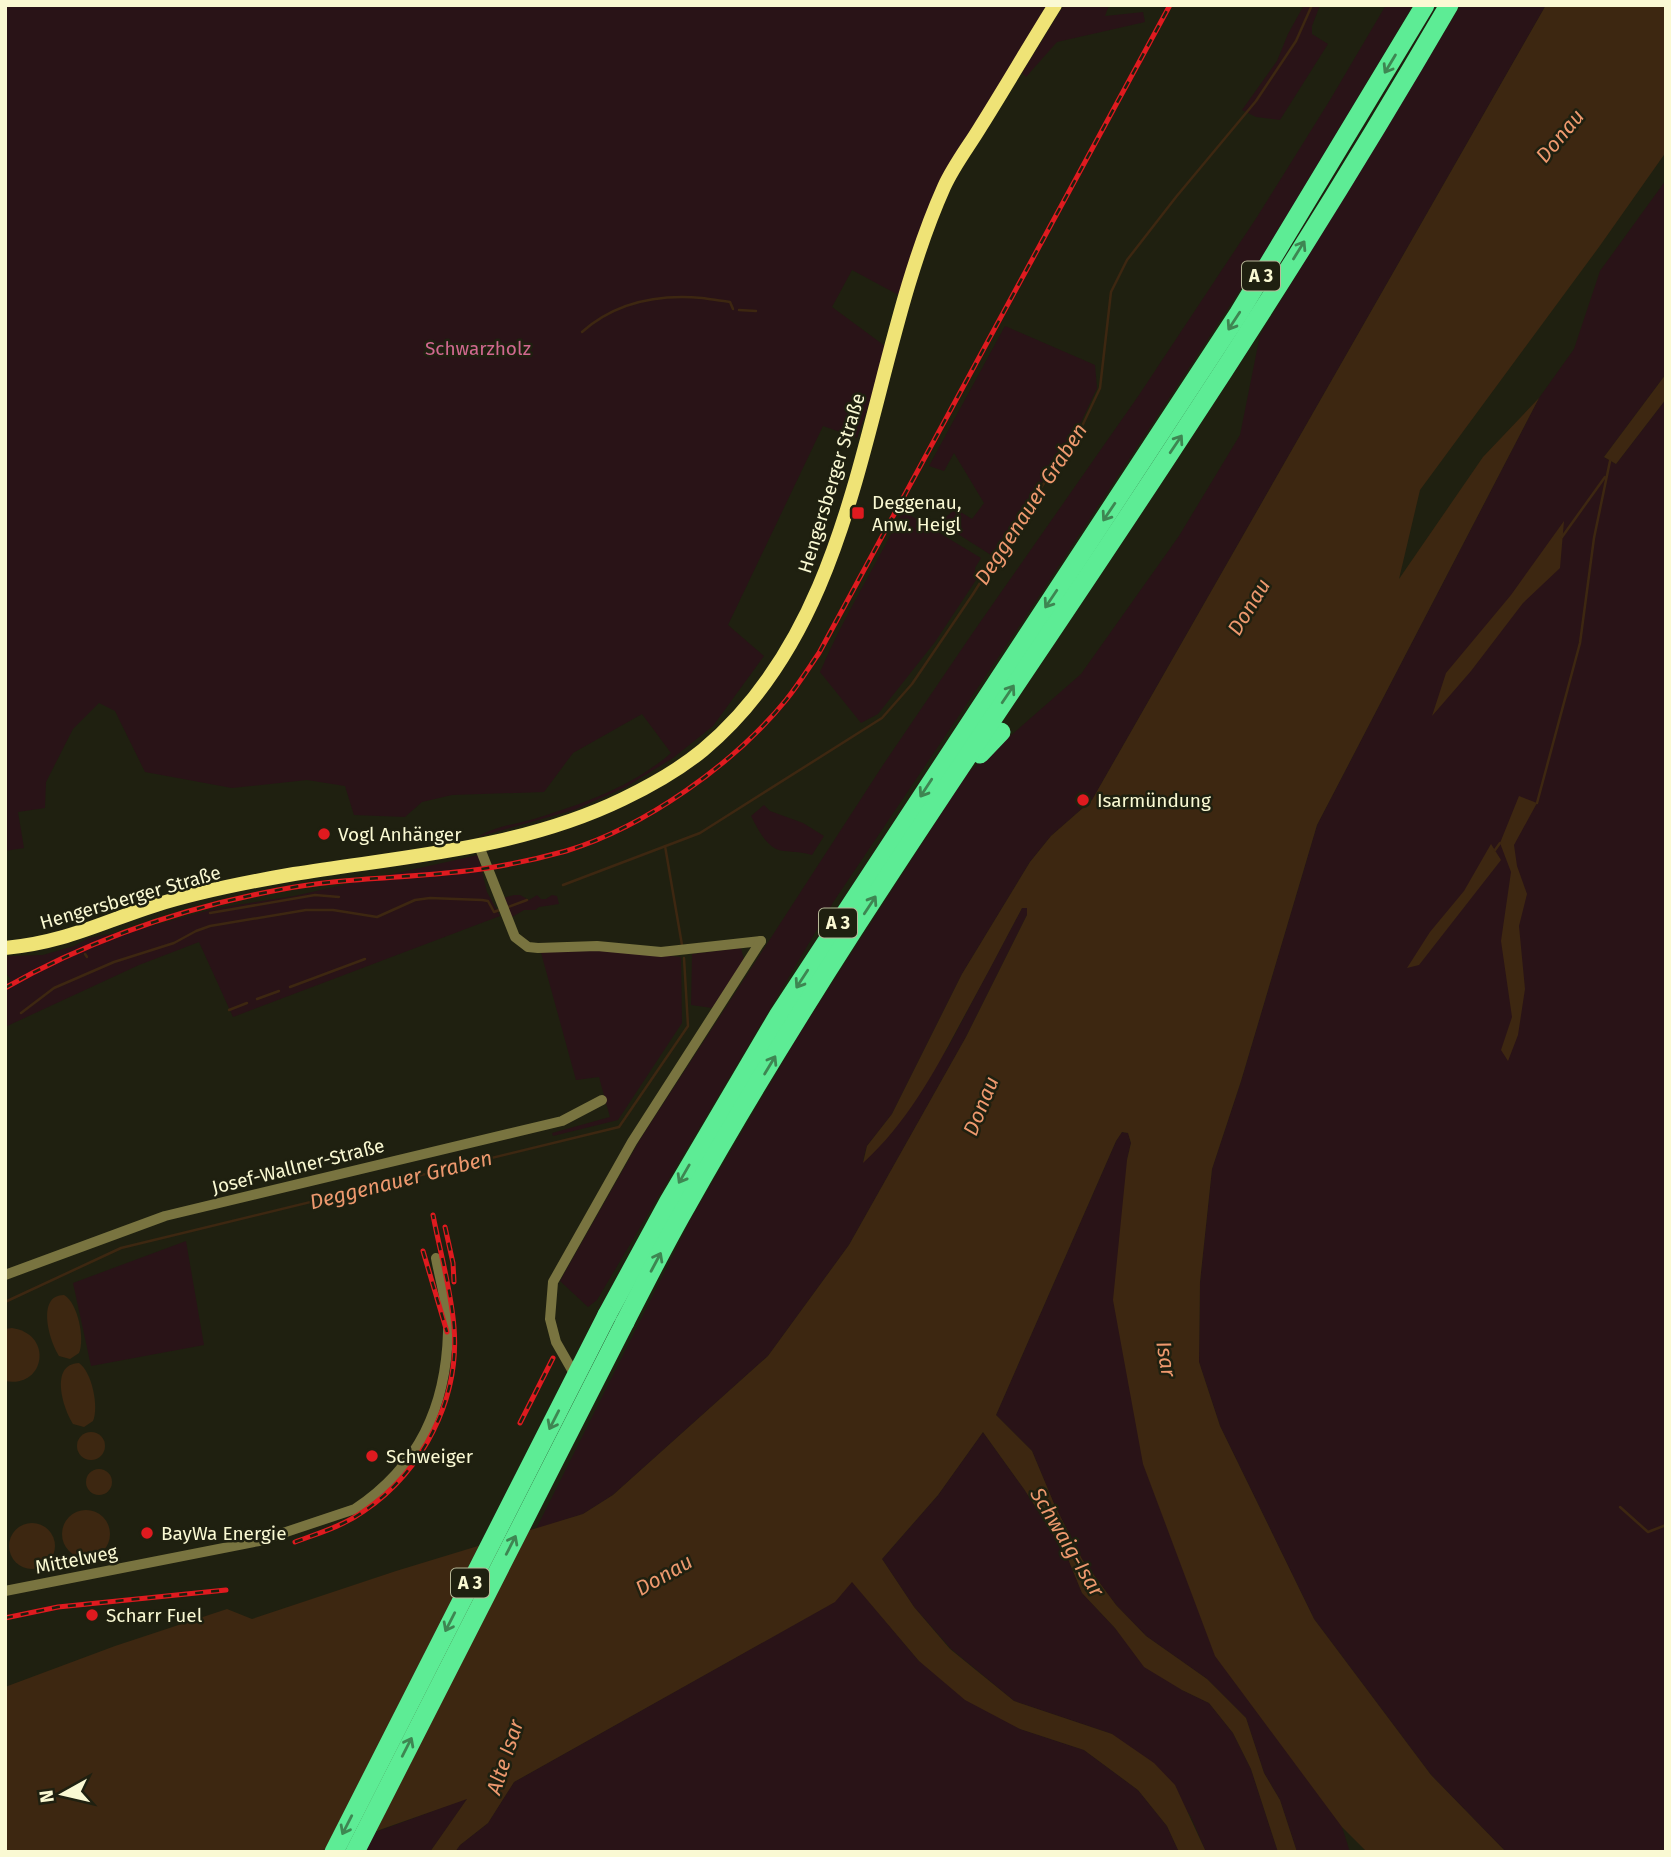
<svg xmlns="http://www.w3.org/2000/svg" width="1671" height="1857" font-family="'Fira Sans',sans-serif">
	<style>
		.green { fill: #291317 }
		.water { fill: #3d2711 }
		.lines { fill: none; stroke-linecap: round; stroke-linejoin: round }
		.stream { stroke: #3d2711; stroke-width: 2.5 }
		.street { stroke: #797440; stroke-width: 10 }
		.secondary { stroke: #efe376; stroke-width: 14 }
		.highway { stroke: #5dec95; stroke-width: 19 }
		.rail-casing { stroke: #df1a1f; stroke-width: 5 }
		.rail { stroke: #1f2010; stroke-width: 2.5; stroke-dasharray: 8; stroke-linecap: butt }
		.highway-bridge { stroke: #5dec95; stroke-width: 19 }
		.oneway { stroke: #3e8652 }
		.poi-dot { fill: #df1a1f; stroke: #1f2010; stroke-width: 2.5 }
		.labels { text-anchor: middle; stroke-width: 5; stroke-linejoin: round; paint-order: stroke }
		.shield { fill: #1f2010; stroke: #b8b898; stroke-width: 2 }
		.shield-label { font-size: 18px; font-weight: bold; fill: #faf9d3 }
		.park-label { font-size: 19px; fill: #d16890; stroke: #1f2010 }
		.street-label { font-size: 19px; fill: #faf9d3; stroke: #1f2010 }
		.poi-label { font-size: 19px; fill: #faf9d3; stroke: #1f2010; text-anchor: start }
		.water-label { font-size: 21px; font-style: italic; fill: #ee996e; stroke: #1f2010 }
	</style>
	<rect width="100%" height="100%" fill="#1f2010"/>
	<g class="green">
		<path d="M5,5H1056L944,185L904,298L852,270L832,307L889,349L857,438L823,426L728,625L764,656L713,726L673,758L626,787L574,810L478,837C493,827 516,824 534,819C582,804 632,787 671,753L642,714L573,753L544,792L452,795L422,802L405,817L354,815L345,786L307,780L232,788L145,772L115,711L99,703L73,729L46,782L45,808L18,812L24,848L5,851Z"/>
		<path d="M1064,5H1109L1105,16L1143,12L1145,22L1057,42L1026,77L1022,73Z"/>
		<path d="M1304,5H1320L1312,26V34L1328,44L1280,120L1256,117L1242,110L1277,61L1288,34Z"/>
		<path d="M1386,5H1413L1261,258L1024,619L834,901L597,1300L588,1307L560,1281L641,1138L883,765L974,631L1139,395L1257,217L1330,100Z"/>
		<path d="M1461,5H1546L1092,800L1051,836L1030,862L962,974L892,1114L867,1146L863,1161L947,1049L1022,908H1027V915L966,1037L849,1245L768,1356L613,1495L583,1514L536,1529L692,1217L800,1033L967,774L1081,674L1179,536L1240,435L1260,335Z"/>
		<path d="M1666,180V374L1604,457L1616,464L1666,399V1852H1506L1431,1775L1314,1619L1220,1426L1199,1362L1200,1282L1212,1169L1241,1081L1317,825L1539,398L1574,349L1600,271Z"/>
		<path d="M1005,326L1095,365L1097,388L1075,435L991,555L939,522L956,509L972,519L984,503L954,453L944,471L929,466Z"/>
		<path d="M903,511L981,558L975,568L976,580L935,642L878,714L861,723L820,672C844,616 876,565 903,511Z"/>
		<path d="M764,805L770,811L803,823L824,836L812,855C802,852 795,852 784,851C767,850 758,829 751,816Z"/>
		<path d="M478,855L487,892L500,916L233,1017L199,942L139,965L5,1027V983L10,979L5,971V956L43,955L74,946L89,938L152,926L217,908L294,896Z"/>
		<path d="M514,895H520L529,900L537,895L541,899H546L552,895L557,896L559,904L539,907L535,910H524L512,917L503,898Z"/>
		<path d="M575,947L681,957L682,1023L618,1120L553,1136L552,1133L610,1117L599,1077L576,1080L540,949Z"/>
		<path d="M741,948L744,959L712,1008L691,1005L692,954Z"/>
		<path d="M1122,1132L1128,1133L1131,1143L1127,1160L1350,1852H1297L1280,1800L1264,1773L1246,1718L1207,1679L1146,1636L1116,1605L1082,1559L1055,1506L1032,1451L996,1415L1116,1141Z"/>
		<path d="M186,1241L204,1345L91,1366L73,1283Z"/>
		<path d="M983,1432L1024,1489L1066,1554L1082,1593L1115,1628L1182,1690L1209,1703L1233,1733L1251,1769L1278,1852H1206L1190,1815L1112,1734L1014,1701L951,1649L914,1607L882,1559L938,1495Z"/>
		<path d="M852,1581L919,1661L1020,1729L1084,1750L1138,1790L1167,1826L1179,1852H455L460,1845L488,1823L514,1782L834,1602Z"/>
		<path d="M468,1798L430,1852H364L373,1833Z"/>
	</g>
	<g class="water">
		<path d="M1546,5H1666V152L1599,247L1420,490L1399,579L1483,457L1539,398L1317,825L1241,1081L1212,1169L1200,1282L1199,1362L1220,1426L1314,1619L1431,1775L1506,1852H1367L1342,1827L1215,1656L1143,1464L1113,1300L1127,1160L1131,1143L1128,1133L1122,1132L1116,1141L996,1415L1032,1451L1055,1506L1082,1559L1116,1605L1146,1636L1207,1679L1246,1718L1264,1773L1280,1800L1297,1852H1278L1251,1769L1233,1733L1209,1703L1182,1690L1144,1667L1115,1628L1082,1593L1066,1554L1024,1489L983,1432L938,1495L882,1559L914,1607L950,1649L1014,1701L1112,1734L1154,1763L1175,1785L1206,1852H1179L1167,1826L1138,1790L1084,1750L1020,1729L965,1700L919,1661L852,1582L835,1602L514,1782L488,1823L460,1845L455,1852H430L467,1799L317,1852H5V1687L115,1646L227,1609L252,1619L396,1571L583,1514L613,1495L768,1356L849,1245L966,1037L1027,915V908H1022C1002,946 982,984 961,1022C934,1073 906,1124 863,1163L867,1146L892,1114L962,974L1030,862L1051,836L1092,800Z"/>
		<path d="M1666,374V399L1616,464L1604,457Z"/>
		<path d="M1564,521L1560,568L1523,603L1471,671L1432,716L1446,673L1511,595Z"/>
		<path d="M1519,796L1537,803L1514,845L1517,866L1527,894L1519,926L1525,989L1518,1035L1508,1061L1501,1050L1512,1017L1501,941L1511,872L1500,843Z"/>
		<path d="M1491,844L1501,860L1419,965L1407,968L1430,932L1464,891Z"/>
		<path d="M64,1295C78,1303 85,1339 79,1353L70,1359L59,1356C49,1341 36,1295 64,1295Z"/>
		<path d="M12,1328C54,1334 45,1389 5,1381V1329Z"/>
		<path d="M79,1363C92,1372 99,1407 93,1421L84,1427L73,1424C63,1409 49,1364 79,1363Z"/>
		<circle cx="91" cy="1446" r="14"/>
		<circle cx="99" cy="1482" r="13"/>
		<circle cx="86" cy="1534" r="24"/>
		<circle cx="32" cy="1546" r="23"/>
	</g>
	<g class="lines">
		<g class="stream">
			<path d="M739,310L756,311"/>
			<path d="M582,332C616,302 657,294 702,298C711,299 720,301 730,302L733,309"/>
			<path d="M1562,537L1605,477"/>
			<path d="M1537,803L1580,643L1594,538L1610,461"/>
			<path d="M665,846L682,945"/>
			<path d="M1495,850L1500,843"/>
			<path d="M563,885L700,833L882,718L912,684L973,594L1035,496L1077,437L1100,388L1111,292L1127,260L1176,197L1256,101L1296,41L1312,5"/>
			<path d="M508,907L527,900"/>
			<path d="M210,913L315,895L339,897"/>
			<path d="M85,954L87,957"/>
			<path d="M290,987L365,959"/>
			<path d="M257,999L279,991"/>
			<path d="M229,1010L247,1003"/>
			<path d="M21,1013L54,988L114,962L174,943L196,931L210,926L306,910H333L377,917L415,900L430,898L482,900L488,901L494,912L502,909"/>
			<path d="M5,1302L121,1248L619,1127L688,1026L684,958"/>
			<path d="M1620,1507L1648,1532L1666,1525"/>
		</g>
		<g class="street">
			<path d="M479,846L515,937L528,947L538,948L597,946L661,952L761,941"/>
			<path d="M5,1275L165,1216L562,1121L602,1100"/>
			<path d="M576,1377L556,1342L550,1319L553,1282L632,1142L761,941"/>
			<path d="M5,1591L259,1541L355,1509C419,1466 446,1407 448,1332C449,1310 440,1280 436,1258"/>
		</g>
		<path class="secondary" d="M5,948C64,943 102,922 156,905C201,891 248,882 294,874C405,856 520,849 623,799C650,786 680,769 703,750C867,613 862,370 944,187C954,165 969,146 981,126C1006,86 1030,45 1055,5"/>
		<g class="highway">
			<path d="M980,754L1001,732"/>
			<path d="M607,1315L669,1201L778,1016L1239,313L1425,5"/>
			<path d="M625,1322C645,1283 665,1243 687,1205C836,939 1015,691 1181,436C1274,295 1364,151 1449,5"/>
		</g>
		<defs>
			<g id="rail">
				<path d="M5,988C89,940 183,908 278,890C347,876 419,879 488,868C513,864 541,858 566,851C645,827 734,764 786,700C798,685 808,669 819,653L1170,5"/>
				<path d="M445,1227L453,1263L454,1282"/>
				<path d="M423,1251L447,1332"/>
				<path d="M520,1423L553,1358"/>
				<path d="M295,1542C319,1533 343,1526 364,1511C423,1471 460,1398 454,1327C451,1289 440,1252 433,1215"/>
				<path d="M5,1618L58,1607L226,1590"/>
			</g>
		</defs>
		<use href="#rail" class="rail-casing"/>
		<use href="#rail" class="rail"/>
		<g class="highway-bridge">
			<path d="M334,1852L607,1315"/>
			<path d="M355,1852L625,1322"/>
		</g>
	</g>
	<defs><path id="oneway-shaft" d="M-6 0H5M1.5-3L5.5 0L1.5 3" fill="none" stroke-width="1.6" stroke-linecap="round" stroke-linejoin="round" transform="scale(1.75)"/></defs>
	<g class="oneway">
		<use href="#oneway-shaft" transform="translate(1390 64) rotate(121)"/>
		<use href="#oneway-shaft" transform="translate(1299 250) rotate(-58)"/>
		<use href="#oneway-shaft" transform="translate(1234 321) rotate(123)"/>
		<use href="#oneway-shaft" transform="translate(1176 444) rotate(-56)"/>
		<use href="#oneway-shaft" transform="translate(1109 512) rotate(124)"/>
		<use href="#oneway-shaft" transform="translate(1051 599) rotate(124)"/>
		<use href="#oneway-shaft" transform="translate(1008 694) rotate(-56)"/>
		<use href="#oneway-shaft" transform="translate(926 788) rotate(123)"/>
		<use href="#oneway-shaft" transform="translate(870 905) rotate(-57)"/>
		<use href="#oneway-shaft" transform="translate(802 979) rotate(123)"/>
		<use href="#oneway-shaft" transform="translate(770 1065) rotate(-59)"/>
		<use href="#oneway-shaft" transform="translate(684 1174) rotate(120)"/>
		<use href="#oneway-shaft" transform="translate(656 1262) rotate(-62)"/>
		<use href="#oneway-shaft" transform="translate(554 1420) rotate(117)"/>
		<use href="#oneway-shaft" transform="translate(511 1545) rotate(-63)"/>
		<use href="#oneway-shaft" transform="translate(450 1622) rotate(117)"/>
		<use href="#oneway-shaft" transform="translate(407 1747) rotate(-63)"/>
		<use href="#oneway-shaft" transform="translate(347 1825) rotate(117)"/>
	</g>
	<g class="poi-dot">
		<rect x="851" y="506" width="14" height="14" rx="3.5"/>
		<circle cx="1083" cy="800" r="7"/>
		<circle cx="324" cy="834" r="7"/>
		<circle cx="372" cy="1456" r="7"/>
		<circle cx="147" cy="1533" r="7"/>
		<circle cx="92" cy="1615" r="7"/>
	</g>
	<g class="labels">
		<g class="shield">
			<rect x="1242" y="261.5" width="38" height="29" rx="5"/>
			<rect x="819" y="908.5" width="38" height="29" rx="5"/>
			<rect x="451" y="1568.5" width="38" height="29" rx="5"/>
		</g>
		<g class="shield-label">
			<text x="1261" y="282">A 3</text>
			<text x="838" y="929">A 3</text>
			<text x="470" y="1589">A 3</text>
		</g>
		<g class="park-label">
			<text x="478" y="355">Schwarzholz</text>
		</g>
		<g class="street-label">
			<text transform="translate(831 483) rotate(-73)" y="7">Hengersberger Straße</text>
			<text transform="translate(130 897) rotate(-16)" y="7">Hengersberger Straße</text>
			<text transform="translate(298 1166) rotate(-14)" y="7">Josef-Wallner-Straße</text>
			<text transform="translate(76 1559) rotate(-11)" y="7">Mittelweg</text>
		</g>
		<g class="poi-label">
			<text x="872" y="509">Deggenau,<tspan x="872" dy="22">Anw. Heigl</tspan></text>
			<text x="1097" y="807">Isarmündung</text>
			<text x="338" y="841">Vogl Anhänger</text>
			<text x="386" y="1463">Schweiger</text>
			<text x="161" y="1540">BayWa Energie</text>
			<text x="106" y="1622">Scharr Fuel</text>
		</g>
		<g class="water-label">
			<text transform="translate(1560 136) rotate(-50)" y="7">Donau</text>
			<text transform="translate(1031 504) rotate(-57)" y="7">Deggenauer Graben</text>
			<text transform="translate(1249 607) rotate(-59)" y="7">Donau</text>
			<text transform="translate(981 1106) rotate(-68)" y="7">Donau</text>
			<text transform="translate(401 1180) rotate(-14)" y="7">Deggenauer Graben</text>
			<text transform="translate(1166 1359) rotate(81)" y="7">Isar</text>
			<text transform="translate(1067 1542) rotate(59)" y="7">Schwaig-Isar</text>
			<text transform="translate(664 1575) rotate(-30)" y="7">Donau</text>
			<text transform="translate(505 1757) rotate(-72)" y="7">Alte Isar</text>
		</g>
	</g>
	<rect width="1671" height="1857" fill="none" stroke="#faf9d3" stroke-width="14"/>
	<g transform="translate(63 1794) rotate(262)" stroke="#1f2010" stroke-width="5" paint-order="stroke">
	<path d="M0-5L12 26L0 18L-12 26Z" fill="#faf9d3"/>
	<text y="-10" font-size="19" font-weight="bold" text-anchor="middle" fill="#faf9d3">N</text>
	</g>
</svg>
